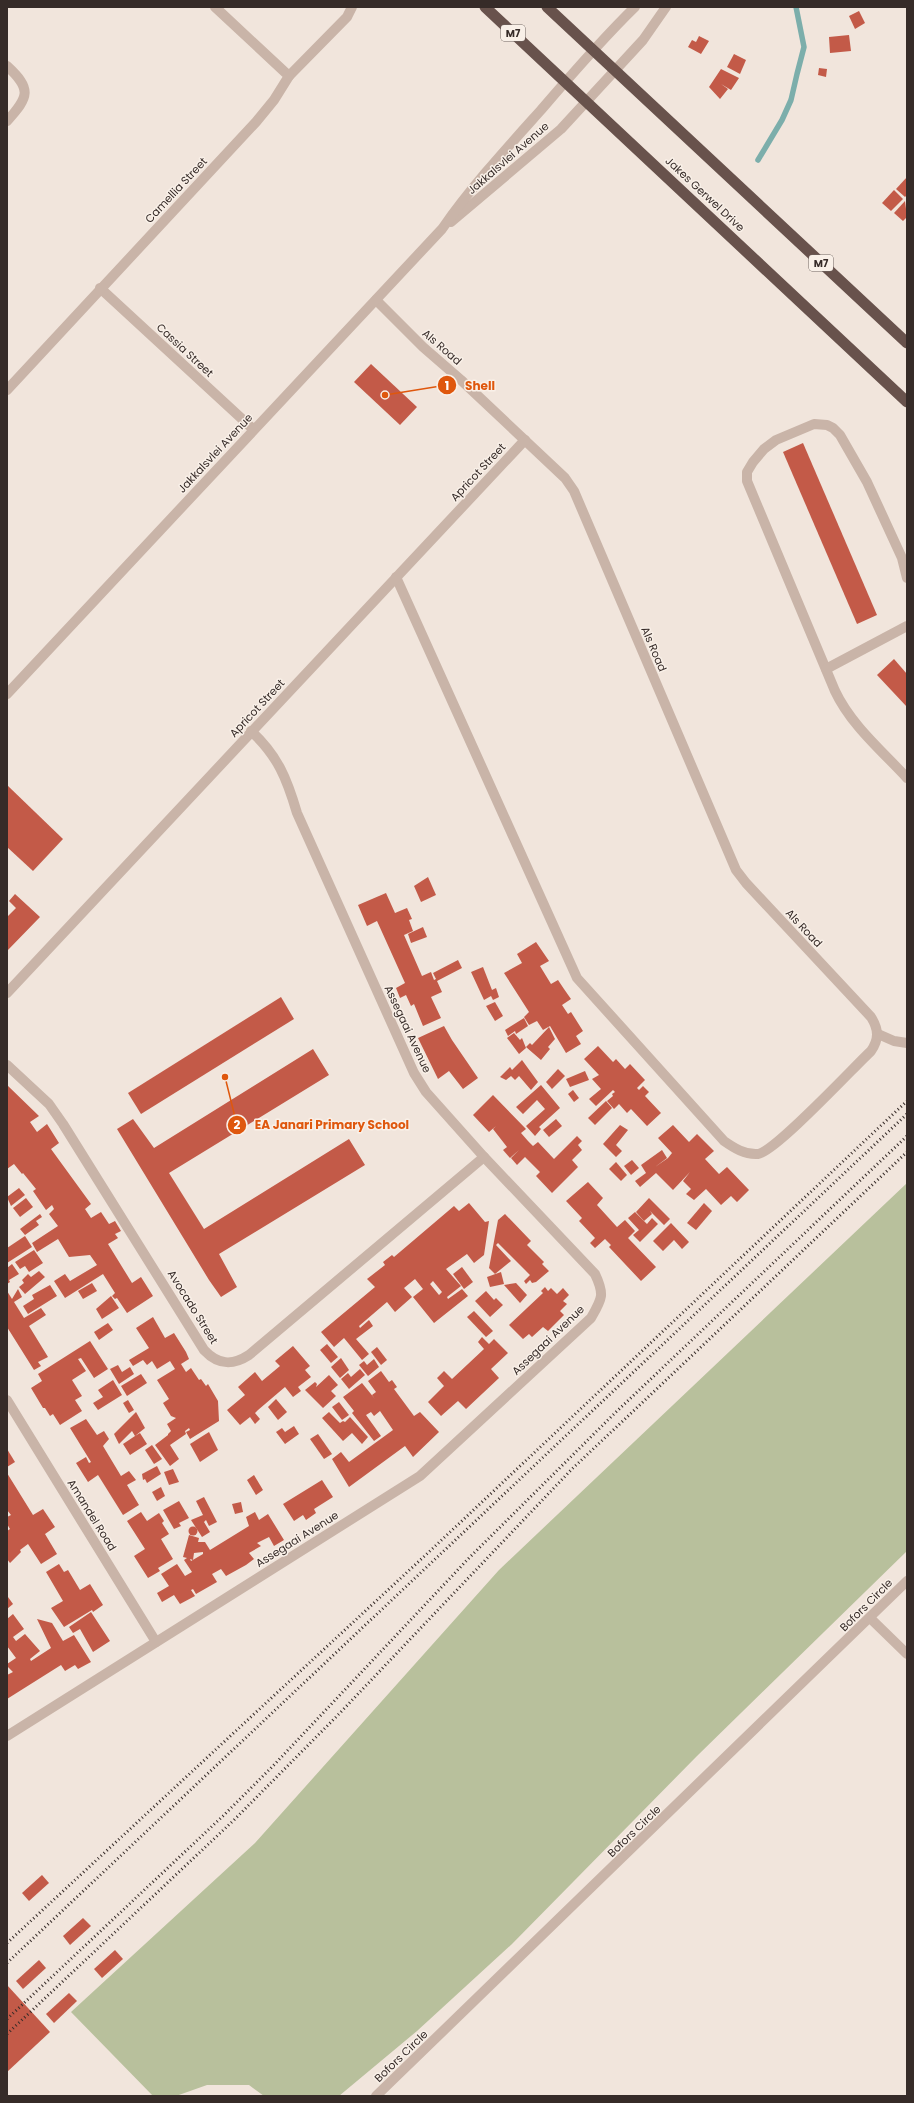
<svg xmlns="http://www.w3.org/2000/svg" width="914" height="2103" font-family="Poppins,sans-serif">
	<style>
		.green { fill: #b8c09c }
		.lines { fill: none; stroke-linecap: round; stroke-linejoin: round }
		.stream { stroke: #7caeab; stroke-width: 5.5 }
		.building { fill: #c35a48; fill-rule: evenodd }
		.minor { stroke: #c9b4a8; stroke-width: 10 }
		.tertiary { stroke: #c9b4a8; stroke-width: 10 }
		.trunk { stroke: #68524c; stroke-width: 11 }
		.rail { stroke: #362b28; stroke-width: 3; stroke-dasharray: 1 3; stroke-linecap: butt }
		.labels { text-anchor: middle; stroke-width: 3; stroke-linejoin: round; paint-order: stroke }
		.shield { fill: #f9f0e8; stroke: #706662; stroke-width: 1 }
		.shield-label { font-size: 10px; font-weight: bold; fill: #362b28 }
		.street-label { font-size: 11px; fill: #362b28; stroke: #f9f0e8 }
		.leader { fill: none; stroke: #df570d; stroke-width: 1.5 }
		.callout-dot { fill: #df570d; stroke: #f9f0e8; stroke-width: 1.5 }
		.mark-label { font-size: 12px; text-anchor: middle; font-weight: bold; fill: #fff }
		.callout-label { font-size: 12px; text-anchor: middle; font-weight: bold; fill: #df570d; stroke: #f9f0e8; stroke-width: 3; stroke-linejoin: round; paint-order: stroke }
	</style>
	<rect width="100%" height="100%" fill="#f1e5dc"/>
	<path class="green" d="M907,1183V1551L697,1756L512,1944L417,2031L339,2096H264L249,2085H207L176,2096H153L71,2012L255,1843L499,1570Z"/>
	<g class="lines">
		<path class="stream" d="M758,160L782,120L791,100L797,74L804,47L796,7"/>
	</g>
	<g class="building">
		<path d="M859,11L865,23L855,29L849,16Z"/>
		<path d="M849,35L851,51L830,53L829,37Z"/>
		<path d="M699,36L709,41L701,54L688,47L692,40L696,42Z"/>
		<path d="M734,54L746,60L740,74L727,67Z"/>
		<path d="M819,68L827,69L826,77L818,75Z"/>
		<path d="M721,69L739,78L731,90L721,84L728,89L720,99L709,87Z"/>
		<path d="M907,177V195L905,197L896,189Z"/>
		<path d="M894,190L903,199L891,211L882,203Z"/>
		<path d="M905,201L907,217L903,221L894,213Z"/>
		<path d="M371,364L417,407L400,425L354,382Z"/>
		<path d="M803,443L877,615L857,624L783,452Z"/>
		<path d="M894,659L907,674V707L877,675Z"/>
		<path d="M7,785L63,839L33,871L7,847Z"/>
		<path d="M428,877L436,895L421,902L414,886Z"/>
		<path d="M386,893L395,913L407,908L412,919L409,920L413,931L404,935L422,976L431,972L434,980L436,979L433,973L458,960L462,968L437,981L442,992L431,997L441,1018L423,1026L414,1004L411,1006L406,995L400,998L396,988L405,983L377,921L367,926L358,905Z"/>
		<path d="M15,894L40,917L7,951V917L16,908L9,901Z"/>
		<path d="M423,927L427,937L411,943L408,934Z"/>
		<path d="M536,942L549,961L540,966L551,984L558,980L564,989L571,999L562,1005L568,1014L571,1012L583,1031L576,1036L581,1044L566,1053L550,1026L543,1030L537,1021L529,1025L524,1017L529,1012L504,973L522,963L517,954Z"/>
		<path d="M483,967L492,990L496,988L499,997L493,1000L491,996L484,1000L471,972Z"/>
		<path d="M281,997L294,1019L141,1114L128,1093Z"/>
		<path d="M495,1002L503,1016L495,1021L486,1006Z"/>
		<path d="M524,1018L528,1026L516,1034L515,1031L508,1036L505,1030Z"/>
		<path d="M444,1026L452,1040L478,1078L463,1089L449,1071L438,1079L418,1038Z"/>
		<path d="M549,1027L555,1039L548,1047L550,1049L541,1060L526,1047L530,1043L532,1045Z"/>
		<path d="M514,1033L520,1040L522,1038L526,1048L519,1054L507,1038Z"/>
		<path d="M598,1046L613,1062L616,1059L625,1069L630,1064L645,1080L637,1088L639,1090L643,1086L649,1092L645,1096L661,1113L647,1126L631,1109L627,1113L619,1104L614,1109L607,1101L613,1096L612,1094L615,1092L613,1090L596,1106L589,1099L601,1089L592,1079L599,1075L584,1059Z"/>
		<path d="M313,1049L329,1075L169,1173L204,1229L349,1139L365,1165L219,1254L237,1287L221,1297L209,1280L117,1129L133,1119L154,1148Z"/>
		<path d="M522,1060L538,1082L531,1090L519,1076L515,1080L511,1076L506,1080L500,1077L510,1067L512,1070Z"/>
		<path d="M558,1069L565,1076L552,1089L546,1082Z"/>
		<path d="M585,1071L589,1080L570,1087L566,1079Z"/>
		<path d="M7,1085L39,1116L30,1122L37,1132L47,1124L59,1143L51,1149L91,1204L85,1209L91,1218L101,1212L109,1224L115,1221L121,1231L115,1234L118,1238L108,1244L132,1283L141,1277L153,1296L127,1313L117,1298L115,1299L112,1296L115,1293L103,1274L65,1298L54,1281L65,1274L70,1281L97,1265L90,1255L69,1257L58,1239L37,1252L32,1243L58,1226L49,1214L54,1209L52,1205L46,1210L33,1191L36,1189L23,1173L22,1174L14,1164L7,1169Z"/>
		<path d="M541,1085L560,1108L539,1127L541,1129L535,1136L526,1126L545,1109L537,1100L523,1114L516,1107Z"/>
		<path d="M573,1090L579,1098L574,1102L568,1094Z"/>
		<path d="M493,1095L526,1129L521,1133L528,1141L533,1146L538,1142L554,1159L577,1136L582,1141L578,1145L582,1150L572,1160L578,1167L552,1193L536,1176L540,1172L525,1157L517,1165L511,1158L519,1150L510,1158L503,1150L507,1147L493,1129L496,1126L489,1132L473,1115Z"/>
		<path d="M606,1101L612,1108L595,1125L588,1118Z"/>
		<path d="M556,1119L562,1126L549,1137L543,1130Z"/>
		<path d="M620,1125L628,1130L616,1145L622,1151L616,1157L603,1144Z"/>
		<path d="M673,1125L689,1142L697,1134L714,1151L705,1159L719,1174L727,1167L749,1190L737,1202L731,1196L721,1205L706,1189L694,1200L686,1194L691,1189L683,1181L690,1172L673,1190L656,1173L640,1187L635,1181L646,1173L641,1165L662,1150L667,1158L655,1167L668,1158L672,1153L658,1138Z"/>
		<path d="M632,1160L639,1168L631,1175L624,1166Z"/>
		<path d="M616,1162L627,1175L621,1181L609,1169Z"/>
		<path d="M588,1182L603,1198L597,1205L617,1227L625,1220L635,1231L628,1238L656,1267L641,1281L609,1247L611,1245L605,1239L595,1248L590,1243L595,1238L579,1221L582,1218L566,1201Z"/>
		<path d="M19,1188L25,1195L11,1206L7,1197Z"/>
		<path d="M26,1198L33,1207L20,1217L13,1208Z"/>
		<path d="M649,1198L670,1219L664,1225L650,1211L652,1214L644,1221L636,1212Z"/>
		<path d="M469,1203L485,1222L489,1221L484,1255L474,1263L467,1254L446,1269L461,1286L447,1297L448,1299L462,1289L468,1296L434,1323L413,1297L423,1289L415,1279L404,1288L412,1297L395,1312L387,1302L359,1326L360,1328L369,1320L373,1326L356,1339L369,1354L362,1360L344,1338L334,1347L321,1332L375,1287L367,1279L385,1265L383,1262L392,1255L394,1257L454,1206L459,1211ZM433,1281L442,1292L439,1295L430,1284Z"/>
		<path d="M704,1203L712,1211L696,1230L687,1223Z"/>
		<path d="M635,1212L647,1224L652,1218L658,1224L640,1242L633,1235L639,1230L628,1218Z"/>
		<path d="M40,1214L42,1217L36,1221L39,1225L25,1235L20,1229Z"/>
		<path d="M505,1214L531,1241L527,1245L544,1262L542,1264L549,1271L536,1282L532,1283L530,1280L526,1284L524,1281L530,1275L498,1243L496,1245L511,1261L495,1274L489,1268L498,1220Z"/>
		<path d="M671,1223L689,1242L682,1249L674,1240L663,1251L653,1241Z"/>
		<path d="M25,1236L32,1247L7,1263V1248Z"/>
		<path d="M34,1250L43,1263L29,1272L25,1266L20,1269L15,1262Z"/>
		<path d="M12,1264L19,1274L9,1280L10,1282L7,1284V1268Z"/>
		<path d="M462,1267L473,1282L464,1289L453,1274Z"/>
		<path d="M39,1271L45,1277L25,1294L19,1287L24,1283L22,1280L28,1274L31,1277Z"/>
		<path d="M501,1272L504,1284L490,1287L487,1277Z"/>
		<path d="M92,1283L97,1291L83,1299L78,1291Z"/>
		<path d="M516,1283L527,1295L520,1303L504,1285Z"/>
		<path d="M50,1285L57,1296L28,1314L23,1306L34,1299L32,1295Z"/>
		<path d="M545,1287L548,1291L551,1288L557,1294L563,1288L569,1295L563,1301L567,1304L560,1311L564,1315L548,1331L543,1327L532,1337L529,1334L523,1339L509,1325L543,1293L541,1291Z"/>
		<path d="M18,1289L22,1297L14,1302L24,1318L41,1308L46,1315L29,1326L48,1357L38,1362L41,1366L34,1370L7,1327V1291L12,1299Z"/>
		<path d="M486,1291L494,1300L496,1298L503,1305L490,1317L475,1301Z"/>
		<path d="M111,1296L119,1308L102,1319L96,1309Z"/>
		<path d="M474,1311L493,1331L486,1337L467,1317Z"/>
		<path d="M153,1317L165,1338L174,1333L186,1352L189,1359L181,1364L186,1372L191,1368L199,1380L201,1379L206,1386L208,1384L218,1401L219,1421L190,1439L186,1432L190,1430L189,1428L185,1431L186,1434L170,1445L179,1459L170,1466L155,1445L168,1435V1434L171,1431L167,1424L176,1418L171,1416L163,1403L169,1399L157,1380L175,1369L170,1361L157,1369L152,1361L147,1365L143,1360L133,1366L129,1360L149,1348L136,1328Z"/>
		<path d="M108,1323L113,1330L99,1340L94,1332Z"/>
		<path d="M482,1337L489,1344L494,1339L508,1353L491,1369L499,1378L466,1409L458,1401L441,1416L428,1402L444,1386L437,1378L444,1371L452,1379L484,1349L478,1342Z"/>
		<path d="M90,1341L108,1369L94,1378L81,1358L78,1359L86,1371L72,1380L82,1396L75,1400L82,1411L60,1425L53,1414L50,1416L45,1408H43L31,1388L42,1381L38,1374Z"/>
		<path d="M327,1344L338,1357L331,1363L320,1350Z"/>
		<path d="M293,1346L310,1366L305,1370L311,1377L298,1387L301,1391L293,1397L285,1387L258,1410L255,1413L260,1419L255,1424L250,1417L240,1425L227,1410L245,1395L238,1387L255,1372L262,1381L280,1366L275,1361Z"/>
		<path d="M377,1347L387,1360L381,1365L371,1352Z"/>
		<path d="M341,1358L349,1370L340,1378L331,1367Z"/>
		<path d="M374,1359L379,1367L368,1376L359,1365L364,1361L367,1365Z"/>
		<path d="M118,1365L122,1372L130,1367L134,1374L119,1384L110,1369Z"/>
		<path d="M360,1369L365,1375L349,1389L341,1379L348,1373L351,1377Z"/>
		<path d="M381,1371L389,1382L392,1380L397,1387L394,1389L414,1416L420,1412L439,1432L413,1457L405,1446L349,1487L332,1459L341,1452L349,1462L393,1430L380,1411L374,1416L371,1412L366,1415L381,1436L374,1441L352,1413L354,1411L343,1397L362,1383L375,1399L372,1395L376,1392L368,1381Z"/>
		<path d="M141,1374L147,1383L127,1396L121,1386Z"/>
		<path d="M329,1375L338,1385L331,1391L336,1396L323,1408L305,1390L315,1382L317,1384L316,1387Z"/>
		<path d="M113,1380L122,1395L98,1410L93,1403L103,1397L98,1390Z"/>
		<path d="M276,1399L287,1412L278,1420L268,1407Z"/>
		<path d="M128,1400L134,1410L129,1413L123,1403Z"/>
		<path d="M339,1402L349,1415L342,1420L332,1407Z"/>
		<path d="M136,1412L145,1428L135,1436L140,1433L147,1444L130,1455L123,1444L135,1436L132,1431L119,1444L114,1434Z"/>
		<path d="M329,1412L340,1423L343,1421L345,1422L350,1417L368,1437L362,1444L352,1433L343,1441L322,1418Z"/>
		<path d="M86,1419L97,1435L104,1431L109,1439L103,1446L121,1476L129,1471L136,1480L127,1485L139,1505L123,1515L98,1475L88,1482L76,1463L86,1457L89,1463L91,1462L70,1428Z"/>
		<path d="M294,1426L299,1434L285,1444L276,1432L282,1428L285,1432Z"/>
		<path d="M209,1432L218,1450L200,1462L190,1444Z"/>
		<path d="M318,1434L332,1454L324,1459L310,1439Z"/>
		<path d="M152,1445L162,1459L154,1464L145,1450Z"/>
		<path d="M7,1449L15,1462L7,1467Z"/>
		<path d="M157,1466L161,1474L147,1483L145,1479L143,1480L142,1474Z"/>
		<path d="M173,1469L179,1482L169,1485L164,1472Z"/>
		<path d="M7,1473L33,1515L43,1509L55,1527L45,1534L57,1554L41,1564L28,1544L20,1550L21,1552L10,1563L7,1559V1531L10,1529L7,1524V1517L11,1515L7,1510Z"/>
		<path d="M254,1475L263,1490L256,1495L247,1480Z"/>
		<path d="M322,1480L333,1497L314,1509L316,1513L306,1520L303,1515L294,1521L283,1504Z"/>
		<path d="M161,1487L165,1496L157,1501L152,1492Z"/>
		<path d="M204,1497L217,1522L209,1526L206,1520L204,1522L210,1532L202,1537L191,1520L203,1515L196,1501Z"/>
		<path d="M179,1501L189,1518L179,1523L181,1526L174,1529L163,1510Z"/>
		<path d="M241,1502L243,1512L235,1514L232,1504Z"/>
		<path d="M141,1512L147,1521L159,1513L164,1521L162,1523L169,1534L161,1539L173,1559L158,1568L160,1571L148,1578L134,1556L145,1549L127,1521Z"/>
		<path d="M255,1512L259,1520L268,1514L284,1540L274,1546L269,1537L257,1543L261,1546L249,1553L254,1559L246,1565L226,1576L221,1569L212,1574L217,1582L196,1594L193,1589L191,1590L195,1596L180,1604L174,1595L162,1602L157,1593L169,1586L161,1574L177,1564L185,1576L192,1572L184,1560L187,1558L183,1557L189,1535L199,1538L198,1542H205L210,1550L249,1526L246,1517ZM203,1552V1554L191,1561L190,1559L193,1560L194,1553Z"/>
		<circle cx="193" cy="1531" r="4.5"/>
		<path d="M59,1564L64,1572L68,1570L80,1590L90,1584L103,1605L93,1612L92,1610L64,1627L51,1608L63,1601L46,1572Z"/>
		<path d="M8,1597L13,1604L7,1609V1598Z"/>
		<path d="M91,1612L110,1641L93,1652L80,1629L73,1633L69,1627Z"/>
		<path d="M13,1614L24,1629L13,1637L16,1641L25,1634L40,1651L30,1659L31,1661L51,1648L37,1619L52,1623L63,1641L74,1635L91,1662L78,1669L75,1665L65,1671L61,1665L7,1699V1675L13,1672L7,1666V1664L16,1658L7,1646V1619Z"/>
		<path d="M42,1875L49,1883L29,1901L22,1893Z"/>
		<path d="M83,1918L91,1926L70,1945L63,1936Z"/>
		<path d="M115,1950L123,1959L102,1978L94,1969Z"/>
		<path d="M39,1960L46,1968L23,1989L16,1981Z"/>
		<path d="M7,1985L50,2032L7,2072Z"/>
		<path d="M69,1993L77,2001L54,2023L46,2014Z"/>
	</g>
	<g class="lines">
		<g class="minor">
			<path d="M7,66C32,89 29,97 7,121"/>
			<path d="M289,76L347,17L352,7"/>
			<path d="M100,288L253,429"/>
			<path d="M376,300L423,347L461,380L565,478L574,491L736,870L746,883L871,1017C879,1030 879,1039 871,1051C853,1068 775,1152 758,1154C745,1155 734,1148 724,1141L577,978L396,577"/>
			<path d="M7,390L256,122L274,100L289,76L215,7"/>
			<path d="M907,578L902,558L867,482L840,435L833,428L827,425L814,424L776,440L764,449L753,462L747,472V481L835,691C851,725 882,751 907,778"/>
			<path d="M826,669L907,626"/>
			<path d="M7,993L525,440"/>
			<path d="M878,1034L894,1041L907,1043"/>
			<path d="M7,1065L49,1104L63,1124L204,1350C218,1365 232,1366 249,1355L484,1157"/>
			<path d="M7,1400L156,1642"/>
			<path d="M870,1618L907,1654"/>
			<path d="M7,1736L420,1476L591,1318C602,1299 605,1295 595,1274L484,1157L426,1092L414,1073L297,813C287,779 278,756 251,731"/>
			<path d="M376,2096L907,1581"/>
		</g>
		<g class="tertiary">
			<path d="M451,222L561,129L643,40L666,7"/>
			<path d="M7,694L442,229C472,186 506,149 541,110C571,75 602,39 635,7"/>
		</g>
		<g class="trunk">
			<path d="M485,7L907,402"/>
			<path d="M547,7L907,343"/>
		</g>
		<g class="rail">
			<path d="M7,1943L430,1551L907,1101"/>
			<path d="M7,1963L907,1114"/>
			<path d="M7,2019L223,1816L273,1766L469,1558L616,1412L907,1136"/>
			<path d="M7,2034L234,1820L338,1715L571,1470L907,1152"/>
		</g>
	</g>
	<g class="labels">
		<g class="shield">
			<rect x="501" y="25" width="24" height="16" rx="3"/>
			<rect x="809" y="255" width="24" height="16" rx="3"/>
		</g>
		<g class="shield-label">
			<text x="513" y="37">M7</text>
			<text x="821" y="267">M7</text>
		</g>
		<g class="street-label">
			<text transform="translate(508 158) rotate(-41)" y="4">Jakkalsvlei Avenue</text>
			<text transform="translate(176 190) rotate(-47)" y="4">Camellia Street</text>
			<text transform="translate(705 194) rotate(43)" y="4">Jakes Gerwel Drive</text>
			<text transform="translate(442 347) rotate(41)" y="4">Als Road</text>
			<text transform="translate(185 350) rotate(43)" y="4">Cassia Street</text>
			<text transform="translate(215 453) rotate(-47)" y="4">Jakkalsvlei Avenue</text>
			<text transform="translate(478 472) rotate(-47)" y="4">Apricot Street</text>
			<text transform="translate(654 649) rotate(67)" y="4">Als Road</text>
			<text transform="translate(257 708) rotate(-47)" y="4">Apricot Street</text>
			<text transform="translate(804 928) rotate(47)" y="4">Als Road</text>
			<text transform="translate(408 1029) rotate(65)" y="4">Assegaai Avenue</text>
			<text transform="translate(193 1307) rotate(58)" y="4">Avocado Street</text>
			<text transform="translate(548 1340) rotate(-44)" y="4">Assegaai Avenue</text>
			<text transform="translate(92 1515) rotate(58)" y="4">Amandel Road</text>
			<text transform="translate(297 1539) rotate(-32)" y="4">Assegaai Avenue</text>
			<text transform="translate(866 1605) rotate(-45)" y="4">Bofors Circle</text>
			<text transform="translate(634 1831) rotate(-44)" y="4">Bofors Circle</text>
			<text transform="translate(401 2056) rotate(-44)" y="4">Bofors Circle</text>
		</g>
	</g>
	<path class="leader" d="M385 395L447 385M225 1077L237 1125"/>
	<g class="callout-dot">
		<circle cx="385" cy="395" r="4"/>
		<circle cx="225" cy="1077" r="4"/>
		<circle cx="447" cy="385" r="10"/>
		<circle cx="237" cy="1125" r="10"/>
	</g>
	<g class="mark-label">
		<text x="447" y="390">1</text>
		<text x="237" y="1129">2</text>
	</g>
	<g class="callout-label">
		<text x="480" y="390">Shell</text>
		<text x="332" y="1129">EA Janari Primary School</text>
	</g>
	<rect width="914" height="2103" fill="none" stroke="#362b28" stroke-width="16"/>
</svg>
